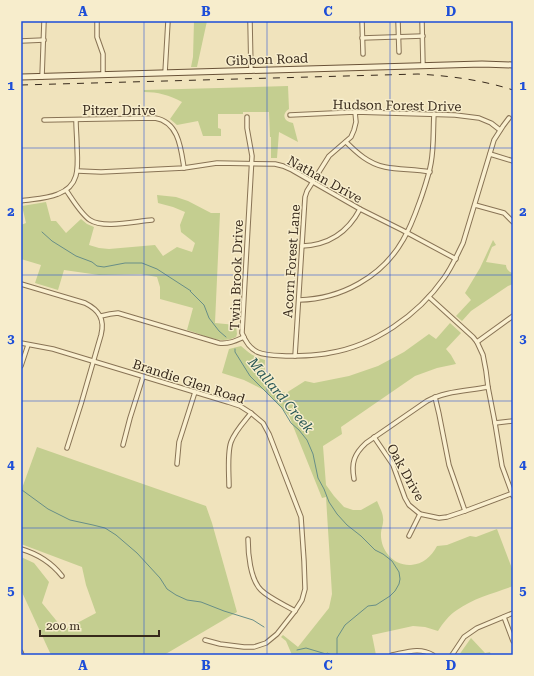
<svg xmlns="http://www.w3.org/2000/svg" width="534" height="676" font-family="'Roboto Serif',serif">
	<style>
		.green { fill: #c4ce90 }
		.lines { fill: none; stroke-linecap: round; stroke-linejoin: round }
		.stream { stroke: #688e87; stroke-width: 1 }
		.street-casing { stroke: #887355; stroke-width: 5.5 }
		.secondary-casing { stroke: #6a5338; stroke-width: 7 }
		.street { stroke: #faf0d0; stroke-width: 3.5 }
		.secondary { stroke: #faf0d0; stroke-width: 5 }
		.rail { stroke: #37291b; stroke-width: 1; stroke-dasharray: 7 7; stroke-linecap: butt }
		.grid { fill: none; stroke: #1d4ed8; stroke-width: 1; stroke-opacity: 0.55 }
		.labels { text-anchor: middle; stroke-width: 3; stroke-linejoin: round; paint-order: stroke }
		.street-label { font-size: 13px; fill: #37291b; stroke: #f7edcc }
		.water-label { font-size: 14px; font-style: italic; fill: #295756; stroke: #f7edcc }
		.neatline { fill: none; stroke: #1d4ed8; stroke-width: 1.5 }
		.grid-label { font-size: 13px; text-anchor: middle; font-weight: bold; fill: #1d4ed8 }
	</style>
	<rect width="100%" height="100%" fill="#f0e3bc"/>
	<g class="green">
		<path d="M194,21H207L197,67H191L193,57Z"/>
		<path d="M288,86L289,109C281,114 284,122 293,123L298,142L279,132L277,158H271V137H270L269,112H243V114H218V128L221,129V136H203L198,121L177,125L170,119L182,102C169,95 158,92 144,92V90Z"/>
		<path d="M157,195L176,197L188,201L211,213H220L215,323L236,325L237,334L236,337C232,339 228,340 223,340C212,340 198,333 187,330L193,308L160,299V287L157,277L141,274L99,275L64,270L58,290L35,283L41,265L21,259V225L26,223L22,206L46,202L51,221H56L66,233L81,219L87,224L94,227L89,245L99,248L109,249L155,245L163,256L177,247L192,252L195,243L181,232L180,225L185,212L173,207L158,203Z"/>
		<path d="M493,240L496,245L492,247L486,262L506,265C506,269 509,272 513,273V284L508,286L471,311L462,321L456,316L471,300L465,293L480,268Z"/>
		<path d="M450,323L461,333L446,349L451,355L456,364L437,368L415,376L341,427L342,434L323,446L326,485L334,496L344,507L353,510H361L377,501C379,506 383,513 383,518C384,523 381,529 381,533C380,550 393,566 411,565C423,564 431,557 437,546L447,545L470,536L476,537L497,529L513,571V586C495,593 473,598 457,610C449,615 443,623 438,631L425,627L413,626L372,635L376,655H292L286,641L281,637L283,635L298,647L329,608L332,594L326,497L322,498L289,416L264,390L244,380L222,373L229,349L241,346C249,353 254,357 265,360L264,386L286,393L305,381L314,383L349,376L378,366L404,352L429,334L436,339Z"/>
		<path d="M37,447L206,506L212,523L237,612L164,655H51L21,590V557L34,563L49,582L42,603L64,630L96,613L86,585L82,567L21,544V491Z"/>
		<path d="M471,638L485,653L490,652L491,655H459Z"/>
	</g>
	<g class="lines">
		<g class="stream">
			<path d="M42,232L52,241L76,256L92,262L97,266L104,267L125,263H142L157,269L191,291H190L204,305L209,318L219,331L226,337"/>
			<path d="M235,349V352L250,376L282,408L291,423L299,430L307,440L313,454L318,478L324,489L329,502L337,514L347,525L361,536L375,550L383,554L392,561L399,572L400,579L399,584L395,591L390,596L376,605L368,606L345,625L337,638V655"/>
			<path d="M22,490L48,509L70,520L93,525L105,528L116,535L137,553L160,578L167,589L176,595L187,600L201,602L224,611L253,620L264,627"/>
			<path d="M297,650L306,648L326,654L327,653L332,655"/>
		</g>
		<defs>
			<g id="street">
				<path d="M97,21V37L103,54V75"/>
				<path d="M250,21L251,71"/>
				<path d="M362,21L363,54"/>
				<path d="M398,21L399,52"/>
				<path d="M422,21L423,66"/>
				<path d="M362,38L423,36"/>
				<path d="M21,41L44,40"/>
				<path d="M165,73L168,21"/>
				<path d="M42,77L44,21"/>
				<path d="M290,115L355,112L455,115L479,118L491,123L500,130"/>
				<path d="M247,117V128L252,156L242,333C251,356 264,355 286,356C301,356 315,356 329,353C374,346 418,315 444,278C452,267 457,255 463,243L494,140L503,126L509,118"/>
				<path d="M44,120L155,118C179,122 181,149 184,168"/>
				<path d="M346,142C357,153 369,164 385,167C400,170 415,169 430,172"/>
				<path d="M490,154L513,161"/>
				<path d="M78,171L101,172L184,168L217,163L275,164L283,166L292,170L360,209L402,230L456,259"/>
				<path d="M66,190C73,200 81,214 90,220C104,229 136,221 152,220"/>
				<path d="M21,201C33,199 46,199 58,194C80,186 78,167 77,147C77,138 76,129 76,120"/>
				<path d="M475,205L504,213L513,222"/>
				<path d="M302,246C328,245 348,232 360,209"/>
				<path d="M21,284L85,303C99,310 105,319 101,335L81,404L67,448"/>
				<path d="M429,297L473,337L477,342L483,355L486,371L488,387L495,423L502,466L513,496"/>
				<path d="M299,300C341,299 382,277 403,240C411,227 416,212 421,198C425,186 429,175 431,163C434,147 433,130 434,114"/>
				<path d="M101,316L110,314L118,313L219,343C229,344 235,341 244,337"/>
				<path d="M477,342L513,316"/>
				<path d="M21,343L53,349L228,402L240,406L251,413L263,423L269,434L301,517L304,561L305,589L302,600L295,611L277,634L266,643L254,647H244L220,644L205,640"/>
				<path d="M295,356L305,197L307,191L329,156L351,137L354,130L356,122L355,112"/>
				<path d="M21,366L28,345"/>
				<path d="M435,397L439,414L449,465L465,511"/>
				<path d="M495,423L513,421"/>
				<path d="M374,437L393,465L405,498L409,505L420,514L439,518L447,517L465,511L513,493"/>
				<path d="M123,445L130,418L143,377"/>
				<path d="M177,464L179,442L195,392"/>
				<path d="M354,479C351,463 354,454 366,443L427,401C445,391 467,391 488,387"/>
				<path d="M229,486C229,474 227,453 231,442C235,431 244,422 251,413"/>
				<path d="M409,536L420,514"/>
				<path d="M248,539C248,553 250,579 261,590C269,598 285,605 295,611"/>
				<path d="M21,549C38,554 51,562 62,576"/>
				<path d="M504,617L513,641"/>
				<path d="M21,652L22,655"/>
				<path d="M392,655C407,652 420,647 433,655"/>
				<path d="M452,655L464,637L477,628L513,613"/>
			</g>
			<path id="secondary" d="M21,77L482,64L513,65"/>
		</defs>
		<use href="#street" class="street-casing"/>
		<use href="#secondary" class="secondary-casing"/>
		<use href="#street" class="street"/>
		<use href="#secondary" class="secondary"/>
		<path class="rail" d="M21,85L418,74C451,76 482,80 513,90"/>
	</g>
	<path class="grid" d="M144,21V655M267,21V655M390,21V655M21,148H513M21,275H513M21,401H513M21,528H513"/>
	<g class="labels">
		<g class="street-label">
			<text transform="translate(267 59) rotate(-2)" y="5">Gibbon Road</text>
			<text transform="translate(397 105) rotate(1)" y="5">Hudson Forest Drive</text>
			<text x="119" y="115">Pitzer Drive</text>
			<text transform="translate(325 179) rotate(29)" y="5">Nathan Drive</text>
			<text transform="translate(291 261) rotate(-86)" y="5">Acorn Forest Lane</text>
			<text transform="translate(236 275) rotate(-88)" y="5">Twin Brook Drive</text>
			<text transform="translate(189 381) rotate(18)" y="5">Brandie Glen Road</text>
			<text transform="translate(406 472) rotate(61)" y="5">Oak Drive</text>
		</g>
		<g class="water-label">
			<text transform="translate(281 395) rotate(50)" y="5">Mallard Creek</text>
		</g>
	</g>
	<rect width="534" height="676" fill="none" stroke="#f7edcc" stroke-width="44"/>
	<path d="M40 630v6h119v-6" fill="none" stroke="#37291b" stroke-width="2"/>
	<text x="46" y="630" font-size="12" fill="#37291b" stroke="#f7edcc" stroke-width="3" paint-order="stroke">200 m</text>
	<rect x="22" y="22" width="490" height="632" class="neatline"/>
	<g class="grid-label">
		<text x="83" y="16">A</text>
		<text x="206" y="16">B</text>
		<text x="328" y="16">C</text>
		<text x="451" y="16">D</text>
		<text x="11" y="90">1</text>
		<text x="523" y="90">1</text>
		<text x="11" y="216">2</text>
		<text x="523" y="216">2</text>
		<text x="11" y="343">3</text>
		<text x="523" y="343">3</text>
		<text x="11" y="469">4</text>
		<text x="523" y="469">4</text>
		<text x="11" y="595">5</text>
		<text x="523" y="595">5</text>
		<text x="83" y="670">A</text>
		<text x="206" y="670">B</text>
		<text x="328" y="670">C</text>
		<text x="451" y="670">D</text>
	</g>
</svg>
